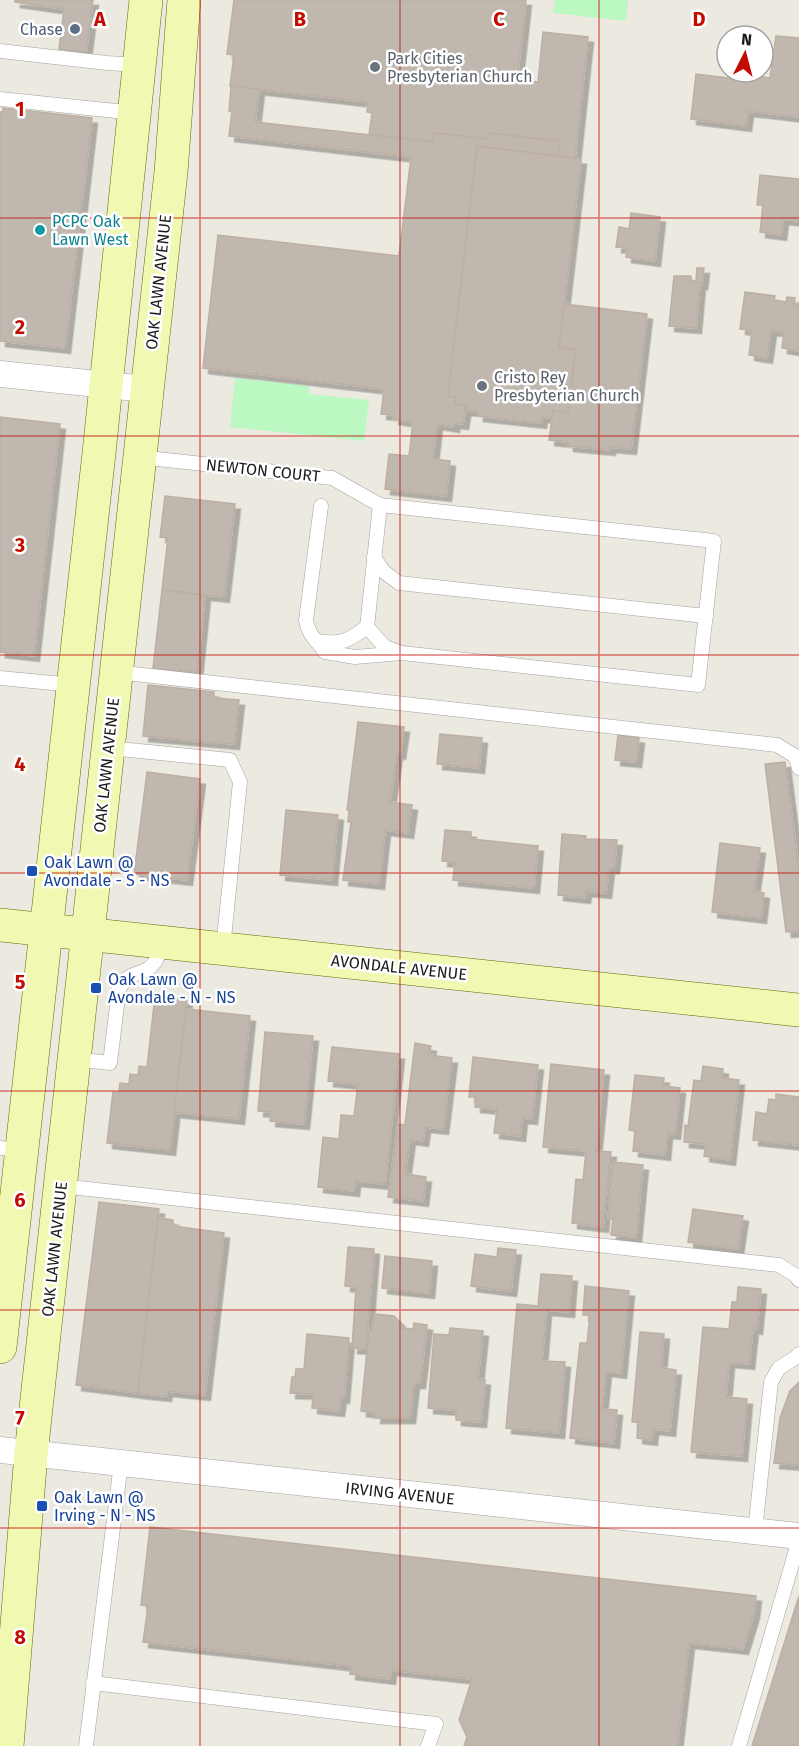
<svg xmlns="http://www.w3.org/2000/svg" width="799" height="1746" font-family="'Fira Sans',sans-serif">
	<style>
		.park { fill: #bbf8c2 }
		.building { fill: #c0b8af; stroke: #bdafa2; stroke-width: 1.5; filter: url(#shadow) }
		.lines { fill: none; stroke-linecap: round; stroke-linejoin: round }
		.lane-casing { stroke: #a1a1a1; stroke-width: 15 }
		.street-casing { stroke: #a1a1a1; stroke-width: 27 }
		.secondary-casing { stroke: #5d6d05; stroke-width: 34 }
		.lane { stroke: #fff; stroke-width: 14 }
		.street { stroke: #fff; stroke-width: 26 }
		.secondary { stroke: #f1f8b2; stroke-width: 33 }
		.grid { fill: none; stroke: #c30b02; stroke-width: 1.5; stroke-opacity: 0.55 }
		.service-dot { fill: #5c6f8a; stroke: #fff; stroke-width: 2 }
		.worship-dot { fill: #6b7280; stroke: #fff; stroke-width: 2 }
		.culture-dot { fill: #0f9aa8; stroke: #fff; stroke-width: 2 }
		.transit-dot { fill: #1a4fb4; stroke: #fff; stroke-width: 2 }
		.labels { text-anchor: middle; stroke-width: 5; stroke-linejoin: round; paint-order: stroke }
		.service-label { font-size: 16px; fill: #4e5e75; stroke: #fff; text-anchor: end }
		.worship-label { font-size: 16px; fill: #5b616d; stroke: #fff; text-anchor: start }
		.culture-label { font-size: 16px; fill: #0d838f; stroke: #fff; text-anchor: start }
		.street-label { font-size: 16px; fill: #1a1a1a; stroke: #fff }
		.transit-label { font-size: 16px; fill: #164399; stroke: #fff; text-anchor: start }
		.grid-label { font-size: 20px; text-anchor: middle; font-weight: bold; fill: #c30b02; stroke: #fff; stroke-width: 5; stroke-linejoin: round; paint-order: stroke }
	</style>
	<defs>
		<filter id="shadow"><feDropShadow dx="5.5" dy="5.5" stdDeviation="0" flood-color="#0004"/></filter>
	</defs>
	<rect width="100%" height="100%" fill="#ece9e0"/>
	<g class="park">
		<path d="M555,0H628L626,21L553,13Z"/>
		<path d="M235,378L309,386V394L369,400L364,441L230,427Z"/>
	</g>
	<g class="building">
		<path d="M15,0H93L86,53L59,49L64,9L15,2Z"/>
		<path d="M234,0H526L517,80L538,82L543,32L588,37L575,158L558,156L560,141L488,133V139L434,133L433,142L369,135L372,113L367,112L368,102L230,86L234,55L227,54Z"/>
		<path d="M776,36L799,38V117L748,111L746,126L691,119L696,74L754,81L755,76L770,78Z"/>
		<path d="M231,86L259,89L255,122L433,142L434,133L488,139V133L560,141L558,156L477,146L448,396L456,398L455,404L466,406L463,424L454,423V427L437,424L433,459L450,461L446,496L385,489L389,454L409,456L413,422L393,419L394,415L381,414L384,389L203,368L218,235L399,256L411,157L229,136L232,111H229Z"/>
		<path d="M3,108L92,118L65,348L0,341V112H3Z"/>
		<path d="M477,146L581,159L559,348L576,349L568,412L553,411L552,418L542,417L541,423L478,416V411L465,410L466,406L455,404L456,398L448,396Z"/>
		<path d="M760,175L799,179V221L783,219L781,235L760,232L763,205H757Z"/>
		<path d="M631,213L660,217L655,261L626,257L627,248L616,247L619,227L629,229Z"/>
		<path d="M697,268H704L702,284L700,283L696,328L669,326L674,276H691V280L696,281Z"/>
		<path d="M745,292L775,296L774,300L786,302L787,297L795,298L794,304L799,305V351L782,348L784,332L771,330L767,358L749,355L752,331L740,329Z"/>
		<path d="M564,304L647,314L631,449L610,447V450L568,446V442L549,440L553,411L568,412L576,349L559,348Z"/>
		<path d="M0,417L60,424L34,656L0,652Z"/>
		<path d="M165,496L235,504L224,597L162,590L168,538L160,537Z"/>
		<path d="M162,590L205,595L197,673L153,668Z"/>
		<path d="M148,685L214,692V698L239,700L234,744L143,736Z"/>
		<path d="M358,722L404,727L400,754L397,753L390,802L412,805L408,833L385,830L379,884L343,880L351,822H348L349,810H347Z"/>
		<path d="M440,734L482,738L479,768L437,764Z"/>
		<path d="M618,735L639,738L636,762L615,760Z"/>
		<path d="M785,762L799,872V931L786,932L765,764Z"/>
		<path d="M147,772L200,779L187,880L134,874Z"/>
		<path d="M286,810L338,815L332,880L280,875Z"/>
		<path d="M445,830L471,832V839L538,846L534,888L453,880L455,862L442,861Z"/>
		<path d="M562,834L586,836L585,839L617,840L614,868H609L606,893L586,891L585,898L558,895Z"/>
		<path d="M720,843L760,848L754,892L764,893L761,918L712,912Z"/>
		<path d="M155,996L187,1000L170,1150L107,1143L113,1092L119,1093L120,1083L129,1084L130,1074L138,1075L139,1066L147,1067Z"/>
		<path d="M186,1009L250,1016L239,1119L174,1112Z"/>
		<path d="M265,1032L313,1036L304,1124L270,1121L271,1112L258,1111Z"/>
		<path d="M415,1043L431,1046L429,1055L452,1058L443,1129L425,1127L423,1141L410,1139L405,1174L426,1177L423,1201L388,1197L398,1124L405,1125Z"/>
		<path d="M332,1047L399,1054L385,1184L355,1181L354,1191L318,1187L323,1137L339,1139L341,1115L354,1116L358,1084L328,1081Z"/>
		<path d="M473,1057L538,1065L532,1119L522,1118L520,1136L494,1133L497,1109L475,1107L476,1097H469Z"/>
		<path d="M551,1064L604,1070L596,1151L611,1152L603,1227L572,1223L576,1179L583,1180L586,1151L543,1147Z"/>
		<path d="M703,1066L723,1069L722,1078L739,1080L730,1160L704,1156L706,1144L684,1142L685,1125L688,1126L694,1080L701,1081Z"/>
		<path d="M635,1075L664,1078L663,1086L680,1088L675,1134L667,1133L665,1155L633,1151L635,1131L629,1130Z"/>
		<path d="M776,1094L799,1097V1145L753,1140L756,1112L767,1114L769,1099L776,1100Z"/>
		<path d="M613,1162L643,1165L636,1237L611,1235L613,1219H608Z"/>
		<path d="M99,1202L159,1209L138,1393L76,1385Z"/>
		<path d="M693,1209L743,1216L738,1249L688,1242Z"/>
		<path d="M158,1218L173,1220V1226L224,1233L205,1395L167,1391L166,1396L138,1393Z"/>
		<path d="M348,1247L374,1249L366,1349L352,1348L356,1287L345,1286Z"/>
		<path d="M498,1248L516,1250L511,1291L471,1286L475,1254L497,1257Z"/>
		<path d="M385,1256L432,1261L429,1293L382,1288Z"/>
		<path d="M541,1274L572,1276L569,1312L546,1310L542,1361L565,1362L559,1433L506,1428L517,1304L538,1306Z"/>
		<path d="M585,1286L629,1291L621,1373L606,1371L602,1409L617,1410L614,1443L570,1438L580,1343H587L590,1315H583Z"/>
		<path d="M738,1287L761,1289L757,1329L753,1328L749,1364L729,1362L726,1397L747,1399L742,1456L691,1452L703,1327L729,1329L732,1302H737Z"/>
		<path d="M375,1314L394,1316L402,1324V1328L413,1329L414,1323L427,1325L420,1383H414L410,1418H375L376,1413L361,1411L369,1331H372Z"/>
		<path d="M450,1328L483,1331L478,1379L485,1380L481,1422L456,1420V1410L428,1408L434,1334L449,1335Z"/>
		<path d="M640,1332L664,1334L661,1368L676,1370L670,1431L653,1429L652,1440L637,1438L638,1422H632Z"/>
		<path d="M307,1334L349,1338L344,1398L341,1397L339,1411L312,1408L313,1394L290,1393L292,1377H295L296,1369H304Z"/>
		<path d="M799,1382V1465L774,1463L780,1418L790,1391Z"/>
		<path d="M150,1527L756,1596L754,1613L743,1649L689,1643L677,1746H464L467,1737L459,1720L472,1679L391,1670L390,1679L350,1674L351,1666L143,1642L148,1606L141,1605Z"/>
		<path d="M799,1596V1746H752Z"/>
	</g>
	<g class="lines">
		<defs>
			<g id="lane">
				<path d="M0,51L107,63L140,65"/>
				<path d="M0,99L135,113"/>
				<path d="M139,457L332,478L380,505L714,541L698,685L402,653L355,657L325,652C317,640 308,635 306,620L321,506"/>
				<path d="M380,505L367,627L385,647L399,652"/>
				<path d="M374,557L383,571L399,583L706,616"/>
				<path d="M317,641C341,645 348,641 367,627"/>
				<path d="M116,672L777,745L795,756L799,768"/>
				<path d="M0,678L73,685"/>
				<path d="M109,748L230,760L240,782L223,948"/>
				<path d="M74,1059L110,1063L119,989C131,963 156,984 161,942"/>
				<path d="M0,1148L22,1150"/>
				<path d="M61,1186L779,1265L795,1275L799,1280"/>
				<path d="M755,1531L771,1382L779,1368L795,1358L799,1354"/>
				<path d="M93,1683L436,1724L428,1746"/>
				<path d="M86,1746L121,1463"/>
				<path d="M739,1746L799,1540"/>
			</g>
			<g id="street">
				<path d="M0,374L146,389"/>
				<path d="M0,1450L799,1536"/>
			</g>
			<g id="secondary">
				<path d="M0,925L799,1010"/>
				<path d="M0,1347L99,453L146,0"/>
				<path d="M7,1746L31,1454L171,172L184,0"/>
			</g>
		</defs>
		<use href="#lane" class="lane-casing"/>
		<use href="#street" class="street-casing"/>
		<use href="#secondary" class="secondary-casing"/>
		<use href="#lane" class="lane"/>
		<use href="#street" class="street"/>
		<use href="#secondary" class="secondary"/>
	</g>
	<path class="grid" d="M200,0V1746M400,0V1746M599,0V1746M0,218H799M0,436H799M0,655H799M0,873H799M0,1091H799M0,1310H799M0,1528H799"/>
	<circle class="service-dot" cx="75" cy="29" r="6"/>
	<g class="worship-dot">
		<circle cx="375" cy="67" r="6"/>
		<circle cx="482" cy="386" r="6"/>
	</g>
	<circle class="culture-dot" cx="40" cy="230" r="6"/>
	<g class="transit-dot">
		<rect x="26" y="865" width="12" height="12" rx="3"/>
		<rect x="90" y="982" width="12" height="12" rx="3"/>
		<rect x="36" y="1500" width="12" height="12" rx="3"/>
	</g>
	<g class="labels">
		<g class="service-label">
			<text x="63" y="35">Chase</text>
		</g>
		<g class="worship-label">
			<text x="387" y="64">Park Cities<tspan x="387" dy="18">Presbyterian Church</tspan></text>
			<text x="494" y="383">Cristo Rey<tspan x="494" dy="18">Presbyterian Church</tspan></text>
		</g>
		<g class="culture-label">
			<text x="52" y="227">PCPC Oak<tspan x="52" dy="18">Lawn West</tspan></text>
		</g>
		<g class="street-label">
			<text transform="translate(158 282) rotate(-84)" y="6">OAK LAWN AVENUE</text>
			<text transform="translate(263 470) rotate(6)" y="6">NEWTON COURT</text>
			<text transform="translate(106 765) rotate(-84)" y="6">OAK LAWN AVENUE</text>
			<text transform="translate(399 967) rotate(6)" y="6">AVONDALE AVENUE</text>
			<text transform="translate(54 1249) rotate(-84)" y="6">OAK LAWN AVENUE</text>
			<text transform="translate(400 1493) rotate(6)" y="6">IRVING AVENUE</text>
		</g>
		<g class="transit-label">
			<text x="44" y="868">Oak Lawn @<tspan x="44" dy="18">Avondale - S - NS</tspan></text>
			<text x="108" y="985">Oak Lawn @<tspan x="108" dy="18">Avondale - N - NS</tspan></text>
			<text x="54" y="1503">Oak Lawn @<tspan x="54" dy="18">Irving - N - NS</tspan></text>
		</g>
	</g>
	<g class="grid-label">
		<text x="100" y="26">A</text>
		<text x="300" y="26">B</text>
		<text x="499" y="26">C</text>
		<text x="699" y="26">D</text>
		<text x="20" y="116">1</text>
		<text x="20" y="334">2</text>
		<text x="20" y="552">3</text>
		<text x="20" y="771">4</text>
		<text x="20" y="989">5</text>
		<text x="20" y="1207">6</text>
		<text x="20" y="1425">7</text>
		<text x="20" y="1644">8</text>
	</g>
	<g transform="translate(745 54) rotate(6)"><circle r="28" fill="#ffffff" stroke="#a3a3a3" stroke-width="1.5"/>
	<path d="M0-4.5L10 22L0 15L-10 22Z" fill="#c30b02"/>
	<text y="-9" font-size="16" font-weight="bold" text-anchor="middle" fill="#1a1a1a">N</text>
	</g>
</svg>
